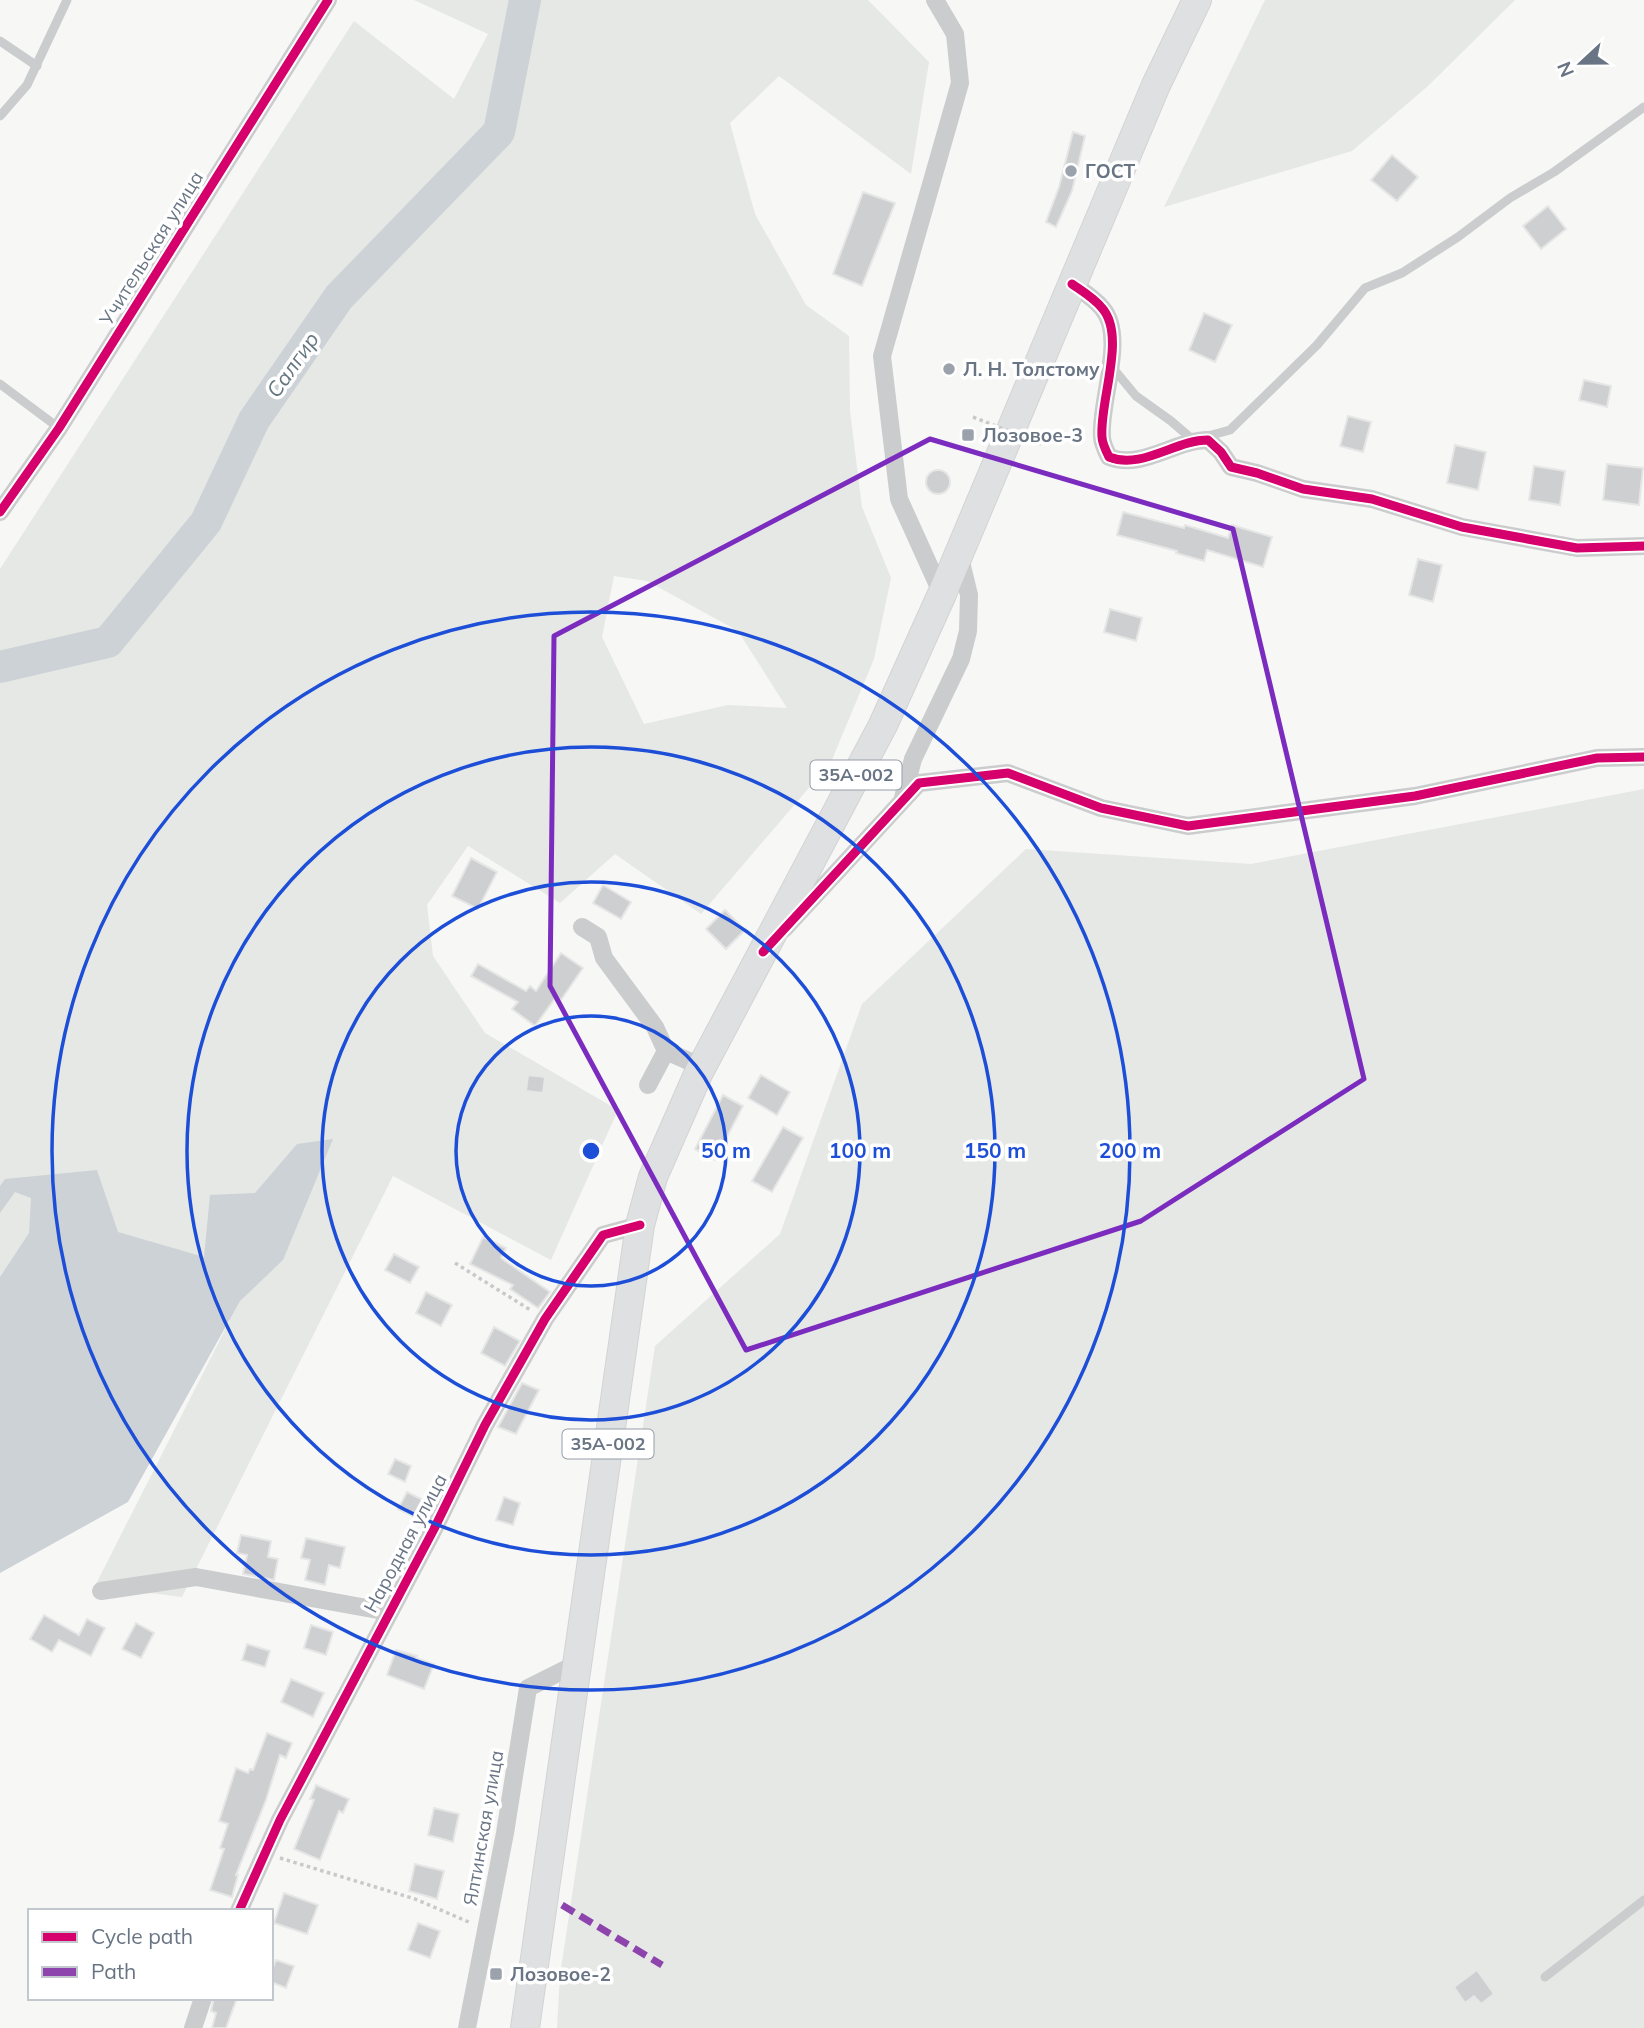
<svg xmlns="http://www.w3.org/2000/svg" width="1644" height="2028" font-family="Mulish,sans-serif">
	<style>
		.green { fill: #e5e8e4; fill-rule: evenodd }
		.water { fill: #ccd2d6 }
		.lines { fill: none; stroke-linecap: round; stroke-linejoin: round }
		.river { stroke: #ccd2d6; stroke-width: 32 }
		.building { fill: #cecfd0; stroke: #e6e6e6; stroke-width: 2 }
		.primary-casing { stroke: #d3d3d4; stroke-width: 30 }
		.path { stroke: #c8c9ca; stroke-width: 3.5; stroke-dasharray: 3.5 3.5; stroke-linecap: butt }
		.lane { stroke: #cbcccd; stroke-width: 9 }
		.street { stroke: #cbcccd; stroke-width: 18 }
		.primary { stroke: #dfe0e1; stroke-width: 28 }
		.path-bridge { stroke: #c8c9ca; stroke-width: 3.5; stroke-dasharray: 3.5 3.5; stroke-linecap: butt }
		.quiet { stroke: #8e44ad; stroke-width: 7; stroke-dasharray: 14 7; stroke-linecap: butt }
		.cycleway-casing { stroke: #fff; stroke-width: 13 }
		.cycleway { stroke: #d6006c; stroke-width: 9 }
		.marked { fill: none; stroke: #7b2cbf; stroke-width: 5; stroke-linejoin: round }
		.ring { fill: none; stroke: #1d4ed8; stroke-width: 3.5 }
		.poi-dot { fill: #9ba2ac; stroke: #fff; stroke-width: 2.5 }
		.labels { text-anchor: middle; stroke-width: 7; stroke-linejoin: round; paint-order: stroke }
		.shield { fill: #fff; stroke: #969ea9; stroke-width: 2 }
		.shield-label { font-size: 18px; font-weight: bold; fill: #697584 }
		.poi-label { font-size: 19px; font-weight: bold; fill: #697584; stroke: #fff; text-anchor: start }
		.street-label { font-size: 19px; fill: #697584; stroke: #fff }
		.water-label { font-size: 21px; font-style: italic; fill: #647680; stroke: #fff }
		.centre { fill: #1d4ed8; stroke: #fff; stroke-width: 3.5 }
		.ring-label { font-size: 21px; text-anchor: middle; font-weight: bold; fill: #1d4ed8; stroke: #fff; stroke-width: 7; stroke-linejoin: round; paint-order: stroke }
	</style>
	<rect width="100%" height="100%" fill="#f7f7f6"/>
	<g class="green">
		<path d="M414,0H868L929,62L911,174L779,76L730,123L755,214L806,305L849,336L850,411L862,507L891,578L874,659L831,762L701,914L615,854L560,903L468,846L427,905L433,956L485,1033L618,1110L551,1260L393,1176L182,1597L95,1586L230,1320L107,1275L0,1432V569L354,21L454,99L488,34ZM614,576L647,581L738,631L787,708L728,705L644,724L602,637Z"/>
		<path d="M1265,0H1515L1428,86L1352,151L1164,207Z"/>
		<path d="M1644,789V2028H557L560,1975L655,1346L780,1234L862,1004L1026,849L1251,864Z"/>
	</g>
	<path class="water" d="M333,1139L283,1260L240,1301L128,1502L0,1573V1277L29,1233L31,1198L15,1192L0,1213V1186L5,1179L97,1170L118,1232L204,1257L210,1195L255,1193L297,1144Z"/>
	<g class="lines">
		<path class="river" d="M0,667L108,642L206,522L254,420L339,297L499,132L525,0"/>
	</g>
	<g class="building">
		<path d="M1073,132L1085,136L1072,191L1056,227L1046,222L1059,187Z"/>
		<path d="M1392,155L1418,177L1397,201L1371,180Z"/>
		<path d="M863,192L895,203L862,286L833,274Z"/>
		<path d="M1548,206L1566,229L1541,249L1523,226Z"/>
		<path d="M1204,313L1232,325L1215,362L1189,350Z"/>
		<path d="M1584,380L1611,386L1607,407L1579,400Z"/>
		<path d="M1348,416L1371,422L1363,452L1340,446Z"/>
		<path d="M1455,445L1486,452L1478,490L1447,483Z"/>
		<path d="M1607,464L1643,468L1639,505L1603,500Z"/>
		<path d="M1534,466L1565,471L1560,505L1529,500Z"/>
		<circle cx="938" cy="482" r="12"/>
		<path d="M1123,512L1184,528L1185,525L1228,538L1232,525L1272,537L1263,567L1207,550L1204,561L1176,553L1177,551L1117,535Z"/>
		<path d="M1418,559L1442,565L1433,602L1409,595Z"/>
		<path d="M1110,609L1142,618L1136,641L1104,632Z"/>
		<path d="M471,858L497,872L478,909L452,896Z"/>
		<path d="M603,885L631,902L621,919L593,903Z"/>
		<path d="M725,910L745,930L726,949L706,929Z"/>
		<path d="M561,953L583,968L561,1000L556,997L535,1026L512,1009L518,1002L471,976L478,964L526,991L530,986L536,991Z"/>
		<path d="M528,1075L545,1077L543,1093L526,1091Z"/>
		<path d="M761,1075L790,1092L777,1115L748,1098Z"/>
		<path d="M723,1095L743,1106L715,1160L695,1149Z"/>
		<path d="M783,1127L803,1138L772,1192L752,1181Z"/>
		<path d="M483,1237L506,1248L501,1258L550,1292L538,1308L510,1289L513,1285L470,1264Z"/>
		<path d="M394,1254L419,1267L410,1283L385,1270Z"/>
		<path d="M426,1292L452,1305L441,1326L416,1313Z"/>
		<path d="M494,1327L520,1341L505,1366L481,1353Z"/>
		<path d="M522,1383L539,1390L516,1434L498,1427Z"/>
		<path d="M395,1459L411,1466L405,1482L388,1474Z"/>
		<path d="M407,1492L427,1502L419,1519L398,1509Z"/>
		<path d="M504,1497L520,1503L513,1525L496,1520Z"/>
		<path d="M241,1535L271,1541L268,1557L278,1559L274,1580L243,1574L247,1555L237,1553Z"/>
		<path d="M306,1538L345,1547L340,1568L329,1565L325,1585L305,1580L310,1560L301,1558Z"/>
		<path d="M44,1615L79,1635L87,1619L105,1628L91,1656L59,1640L52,1652L30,1639Z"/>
		<path d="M136,1623L154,1633L141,1658L122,1649Z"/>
		<path d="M311,1625L333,1632L326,1655L304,1648Z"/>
		<path d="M247,1644L270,1651L265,1667L242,1660Z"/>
		<path d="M396,1650L417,1656L416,1658L434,1664L424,1689L387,1675Z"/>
		<path d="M291,1679L324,1693L313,1717L281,1702Z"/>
		<path d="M267,1733L292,1743L286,1758L280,1755L266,1800L236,1875H238L232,1897L210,1890L224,1849L220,1848L228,1824L219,1821L236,1768L248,1773L250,1769L253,1770Z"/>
		<path d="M316,1785L349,1799L343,1813L339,1811L320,1860L294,1849L314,1800L310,1799Z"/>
		<path d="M434,1808L459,1814L453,1842L428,1835Z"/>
		<path d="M415,1864L444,1871L437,1899L409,1891Z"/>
		<path d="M284,1893L318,1905L307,1934L274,1923Z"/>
		<path d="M418,1923L440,1931L430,1958L408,1950Z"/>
		<path d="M276,1960L294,1966L286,1988L271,1982V1973Z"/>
		<path d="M1477,1970L1494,1994L1481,2004L1474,1996L1465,2003L1454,1987Z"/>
		<path d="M214,1998H237L226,2028H212L216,2013L211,2011Z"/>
	</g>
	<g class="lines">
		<defs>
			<path id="primary" d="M525,2028L640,1225L653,1177L699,1072L883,725L942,594L1156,85L1197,0"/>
		</defs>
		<use href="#primary" class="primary-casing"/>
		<g class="path">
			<path d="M455,1263L532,1311"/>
			<path d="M280,1858L415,1899L471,1923"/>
		</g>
		<g class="lane">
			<path d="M0,41L37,66"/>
			<path d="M0,116L27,85L67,0"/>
			<path d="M1112,367L1136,396L1171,421L1193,440L1230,430L1317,345L1365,288L1402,273L1458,237L1510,198L1554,172L1644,107"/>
			<path d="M0,384L59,428"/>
			<path d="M1545,1977L1644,1900"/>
		</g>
		<g class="street">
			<path d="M935,0L955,34L960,83L882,356L899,499L942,594"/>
			<path d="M1072,284C1082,291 1094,298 1102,308C1127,336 1099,402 1102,437C1102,443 1106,451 1109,457C1142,470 1175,440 1208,440L1221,452L1231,467L1257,473L1303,489L1372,499L1462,527L1577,548L1644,546"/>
			<path d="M0,512L59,428L328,0"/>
			<path d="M903,798L913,759L961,659L968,631L969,595L959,554"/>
			<path d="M582,927L598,937L604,958L655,1027L666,1051L702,1067"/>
			<path d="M784,929L919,783L1008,773L1101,808L1188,826L1415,796L1597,758L1644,757"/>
			<path d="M648,1085L666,1051"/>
			<path d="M101,1591L196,1577L389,1612"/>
			<path d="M239,1911L280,1820L434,1529L485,1425L545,1319L603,1235L640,1225"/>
			<path d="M193,2028L203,1998"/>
			<path d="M467,2028L505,1833L528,1688L576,1664"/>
		</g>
		<use href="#primary" class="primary"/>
		<path class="path-bridge" d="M973,417L1041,444"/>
		<path class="quiet" d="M562,1905L662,1965"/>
		<defs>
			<g id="cycleway">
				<path d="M1072,284C1082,291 1094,298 1102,308C1127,336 1099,402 1102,437C1102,443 1106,451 1109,457C1142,470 1175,440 1208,440L1221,452L1231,467L1257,473L1303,489L1372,499L1462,527L1577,548L1644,546"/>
				<path d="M0,512L59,428L328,0"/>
				<path d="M763,952L919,783L1008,773L1101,808L1188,826L1415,796L1597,758L1644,757"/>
				<path d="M239,1911L280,1820L434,1529L485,1425L545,1319L603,1235L640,1225"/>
			</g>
		</defs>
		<use href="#cycleway" class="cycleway-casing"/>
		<use href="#cycleway" class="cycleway"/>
	</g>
	<path class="marked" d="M930,439L1233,529L1364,1079L1141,1221L746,1350L550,986L554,636Z"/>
	<g class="ring">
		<circle cx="591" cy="1151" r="135"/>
		<circle cx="591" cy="1151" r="269"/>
		<circle cx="591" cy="1151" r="404"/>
		<circle cx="591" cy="1151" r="539"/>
	</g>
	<g class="poi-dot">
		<circle cx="1071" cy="171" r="7"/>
		<circle cx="949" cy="369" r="7"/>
		<rect x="961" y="428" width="14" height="14" rx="3.5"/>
		<rect x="489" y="1967" width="14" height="14" rx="3.5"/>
	</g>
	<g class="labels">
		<g class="shield">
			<rect x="810.5" y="760.5" width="91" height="29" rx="5"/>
			<rect x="562.5" y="1429.5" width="91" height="29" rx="5"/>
		</g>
		<g class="shield-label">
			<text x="856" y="781">35А-002</text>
			<text x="608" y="1450">35А-002</text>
		</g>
		<g class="poi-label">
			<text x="1085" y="178">ГОСТ</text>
			<text x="963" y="376">Л. Н. Толстому</text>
			<text x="982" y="442">Лозовое-3</text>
			<text x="510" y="1981">Лозовое-2</text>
		</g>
		<g class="street-label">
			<text transform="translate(151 248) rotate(-58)" y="7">Учительская улица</text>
			<text transform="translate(405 1543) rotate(-62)" y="7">Народная улица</text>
			<text transform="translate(483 1828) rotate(-80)" y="7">Ялтинская улица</text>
		</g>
		<g class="water-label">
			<text transform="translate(293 365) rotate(-55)" y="7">Салгир</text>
		</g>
	</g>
	<circle cx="591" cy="1151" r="10" class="centre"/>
	<g class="ring-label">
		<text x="726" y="1158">50 m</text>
		<text x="860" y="1158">100 m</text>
		<text x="995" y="1158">150 m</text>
		<text x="1130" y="1158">200 m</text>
	</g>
	<rect x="28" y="1909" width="245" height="91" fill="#ffffff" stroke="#c3c8ce" stroke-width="2"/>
	<rect x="42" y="1932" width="35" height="10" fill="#d6006c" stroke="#c3c8ce" stroke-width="2"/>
	<text x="91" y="1944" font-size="21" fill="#697584">Cycle path</text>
	<rect x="42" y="1967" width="35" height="10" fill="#8e44ad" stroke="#c3c8ce" stroke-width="2"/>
	<text x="91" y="1979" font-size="21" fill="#697584">Path</text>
	<g transform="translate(1581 63) rotate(248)" stroke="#ffffff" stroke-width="5" paint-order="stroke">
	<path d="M0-5L12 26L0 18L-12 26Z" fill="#697584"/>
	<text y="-10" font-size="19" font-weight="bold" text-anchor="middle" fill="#697584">N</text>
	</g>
</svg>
